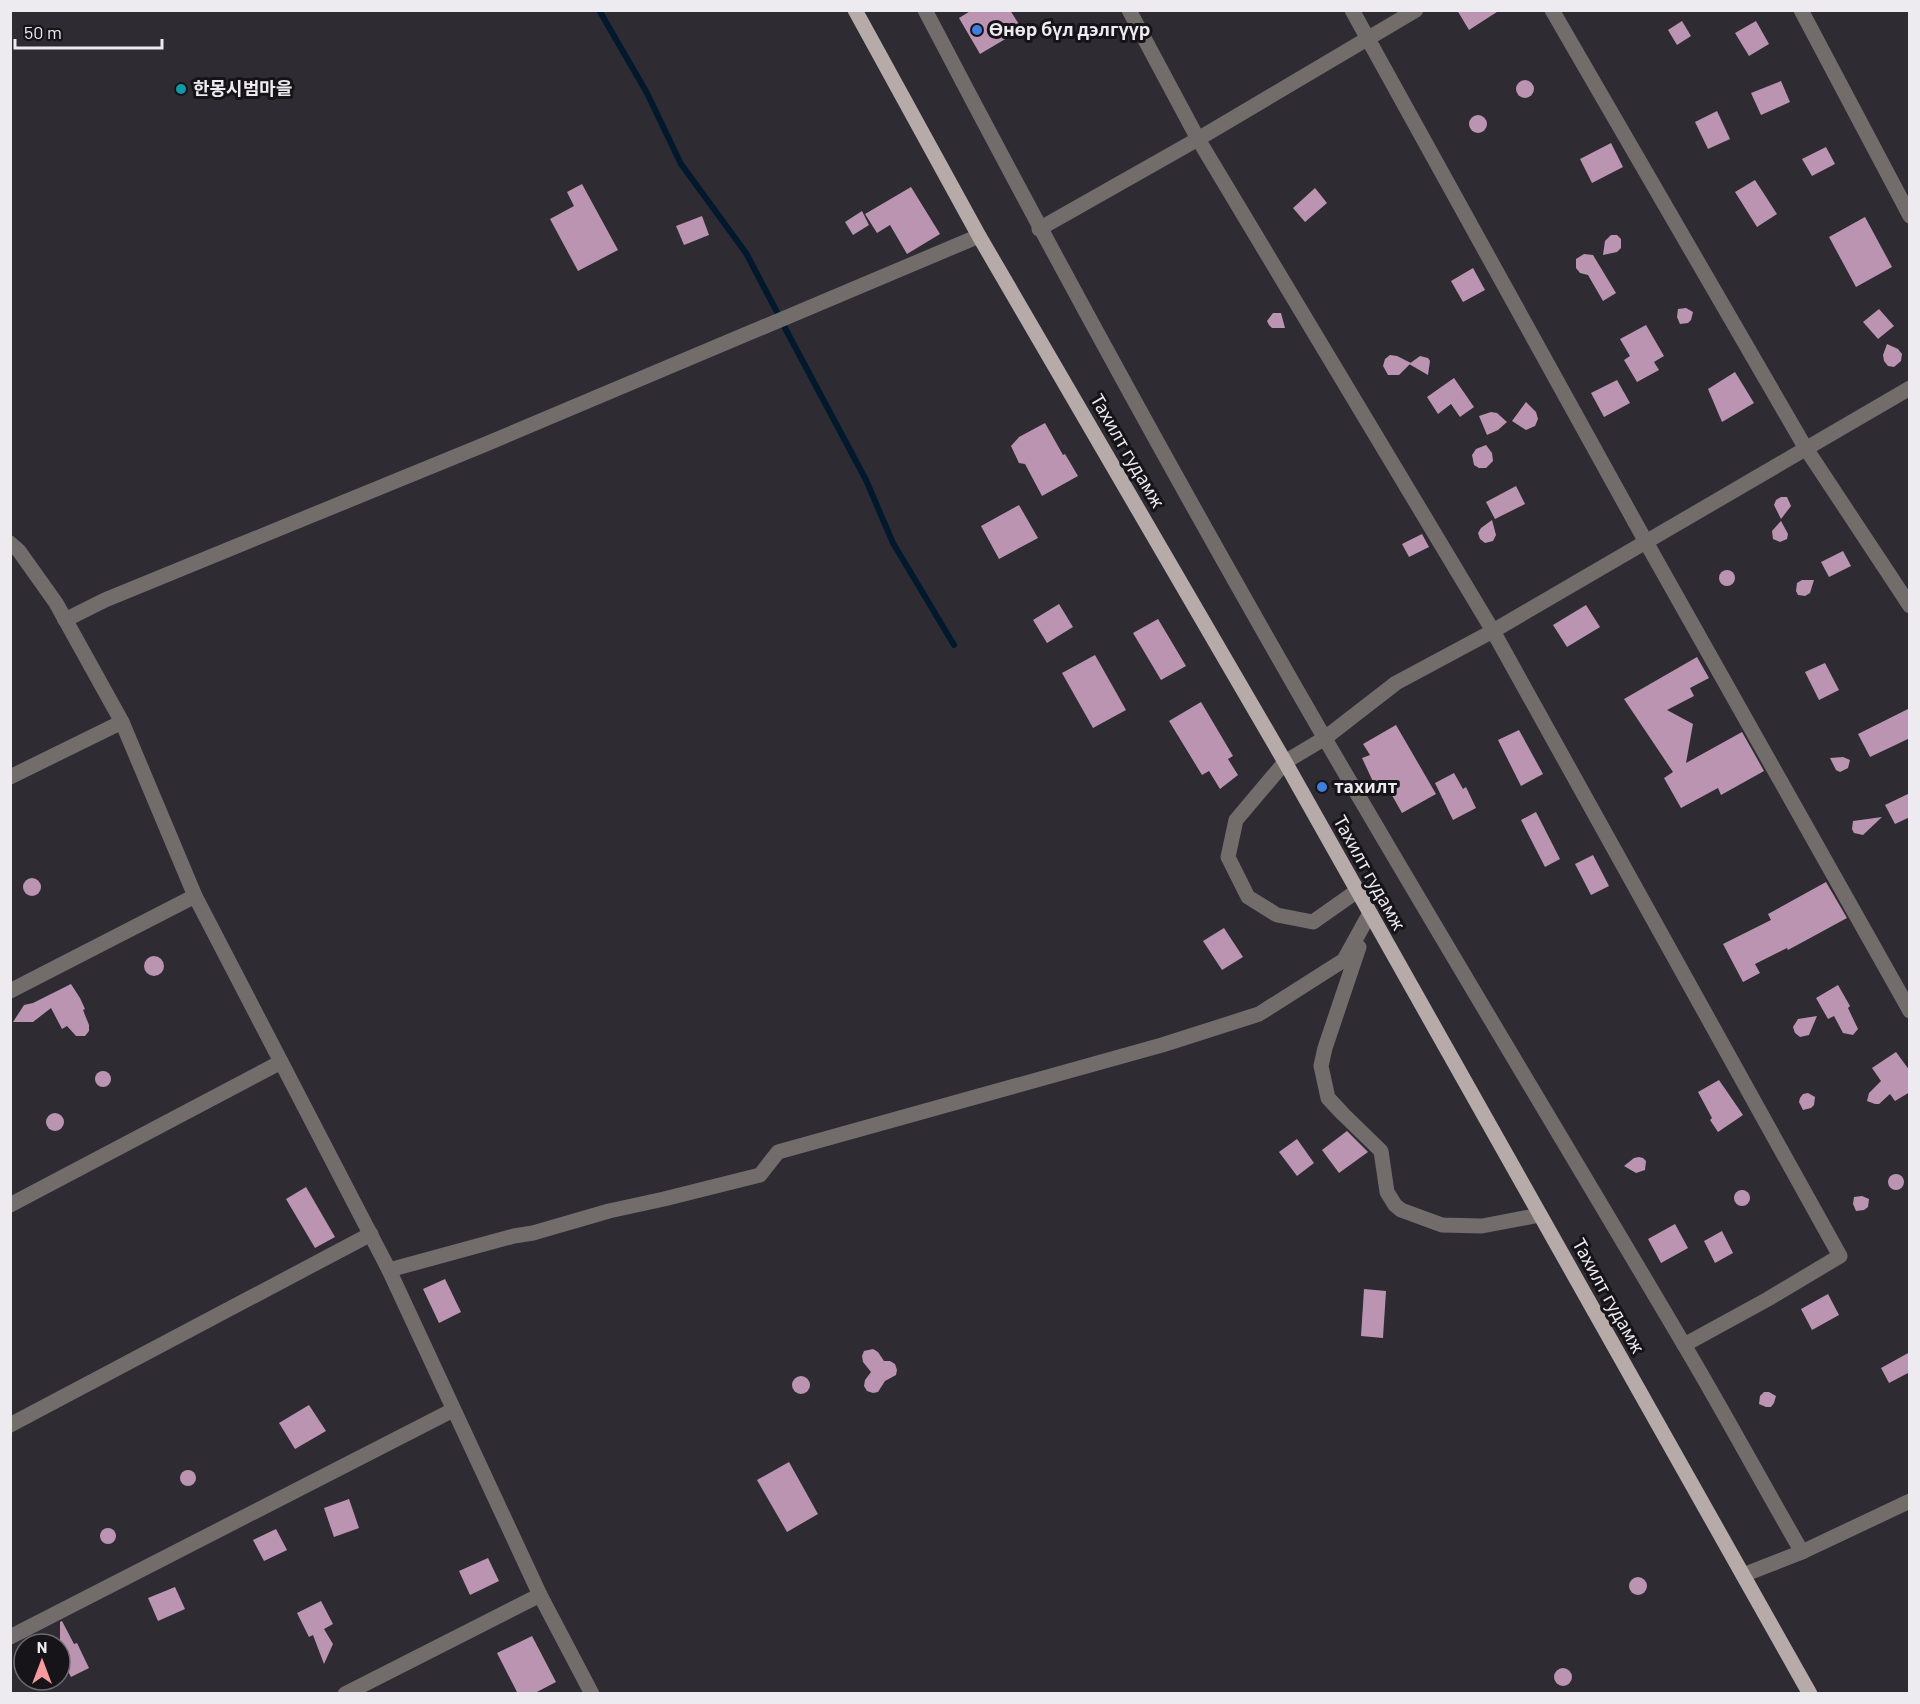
<svg xmlns="http://www.w3.org/2000/svg" width="1920" height="1704" font-family="Barlow,'Noto Sans KR',sans-serif">
	<style>
		.lines { fill: none; stroke-linecap: round; stroke-linejoin: round }
		.stream { stroke: #02182c; stroke-width: 6 }
		.building { fill: #bb94b2 }
		.minor { stroke: #726c6b; stroke-width: 15 }
		.major { stroke: #b7aba9; stroke-width: 15 }
		.shop-dot { fill: #3f7fe0; stroke: #161418; stroke-width: 2 }
		.culture-dot { fill: #0f9aa8; stroke: #161418; stroke-width: 2 }
		.labels { text-anchor: middle; stroke-width: 6; stroke-linejoin: round; paint-order: stroke }
		.poi-label { font-size: 18px; font-weight: bold; fill: #edeaf0; stroke: #161418; text-anchor: start }
		.street-label { font-size: 18px; fill: #edeaf0; stroke: #161418 }
	</style>
	<rect width="100%" height="100%" fill="#2e2b33"/>
	<g class="lines">
		<g class="stream">
			<path d="M599,10L647,93L681,164L746,253L777,312"/>
			<path d="M785,328L866,480L893,543L954,645"/>
		</g>
	</g>
	<g class="building">
		<path d="M972,10H1010L1022,29L980,54L959,18Z"/>
		<path d="M1457,10H1500L1469,30Z"/>
		<path d="M1682,21L1691,36L1677,45L1668,30Z"/>
		<path d="M1756,21L1769,44L1749,56L1735,33Z"/>
		<circle cx="1525" cy="89" r="9"/>
		<path d="M1781,81L1790,102L1761,115L1751,93Z"/>
		<path d="M1717,111L1730,139L1708,149L1695,122Z"/>
		<circle cx="1478" cy="124" r="9"/>
		<path d="M1611,143L1623,167L1592,183L1580,159Z"/>
		<path d="M1826,147L1835,164L1812,176L1802,159Z"/>
		<path d="M1755,180L1777,214L1757,227L1735,192Z"/>
		<path d="M582,184L618,250L578,271L550,219L574,206L567,192Z"/>
		<path d="M911,187L940,234L907,254L890,225L877,233L865,214Z"/>
		<path d="M1315,188L1327,203L1305,222L1293,208Z"/>
		<path d="M862,211L869,225L853,235L845,222Z"/>
		<path d="M702,216L709,235L684,245L676,226Z"/>
		<path d="M1865,217L1892,267L1856,287L1829,237Z"/>
		<path d="M1611,235H1617L1621,239V248L1617,252L1603,255L1605,241Z"/>
		<path d="M1584,254L1593,255L1616,293L1603,301L1588,275L1580,273L1576,268V259Z"/>
		<path d="M1473,268L1485,290L1463,302L1451,281Z"/>
		<path d="M1686,308L1693,312L1691,320L1688,323L1680,324L1677,317L1678,309Z"/>
		<path d="M1879,309L1894,326L1878,339L1863,322Z"/>
		<path d="M1273,313H1281L1285,328H1272L1269,325L1267,321Z"/>
		<path d="M1646,325L1664,356L1654,362L1659,370L1637,382L1624,360L1630,356L1620,339Z"/>
		<path d="M1887,344L1898,349L1902,354L1901,361L1894,367L1888,366L1884,361L1883,355Z"/>
		<path d="M1390,355L1397,356L1411,363L1399,375H1388L1383,366L1385,359Z"/>
		<path d="M1420,356L1428,358L1430,361L1428,375L1409,364Z"/>
		<path d="M1735,372L1754,403L1722,422L1708,389Z"/>
		<path d="M1454,378L1474,407L1460,417L1451,404L1438,414L1427,397Z"/>
		<path d="M1617,380L1630,403L1604,417L1591,393Z"/>
		<path d="M1526,402L1536,412L1538,419L1535,426L1526,430L1512,421Z"/>
		<path d="M1491,412L1497,413L1507,422L1498,430L1487,435L1479,416Z"/>
		<path d="M1045,423L1063,455L1065,454L1078,476L1042,496L1025,464L1019,463L1011,446L1019,437Z"/>
		<path d="M1486,445L1492,453L1493,461L1486,468H1479L1474,465L1472,455L1476,449Z"/>
		<path d="M1516,486L1525,504L1495,519L1486,502Z"/>
		<path d="M1781,497H1787L1791,506L1781,519L1774,505L1776,500Z"/>
		<path d="M1019,505L1038,538L999,559L981,526Z"/>
		<path d="M1492,520L1496,535L1493,541L1485,543L1480,539L1478,533L1481,528Z"/>
		<path d="M1781,521L1788,534L1787,539L1780,542L1773,539L1772,531Z"/>
		<path d="M1422,534L1429,547L1409,557L1402,544Z"/>
		<path d="M1843,551L1851,566L1829,577L1821,562Z"/>
		<circle cx="1727" cy="578" r="8"/>
		<path d="M1802,580H1814L1810,593L1805,596L1798,595L1796,591L1797,583Z"/>
		<path d="M1059,604L1073,627L1047,643L1033,620Z"/>
		<path d="M1586,605L1600,627L1567,647L1553,625Z"/>
		<path d="M1158,619L1186,666L1161,680L1133,633Z"/>
		<path d="M1095,655L1126,710L1093,728L1062,673Z"/>
		<path d="M1697,657L1709,678L1690,688L1694,696L1667,710L1693,724L1686,763L1742,732L1764,771L1721,795L1718,788L1681,808L1664,778L1673,772L1624,699Z"/>
		<path d="M1825,663L1839,690L1819,700L1805,672Z"/>
		<path d="M1201,702L1233,756L1228,759L1238,775L1220,789L1209,771L1202,775L1169,721Z"/>
		<path d="M1910,708V738L1870,757L1858,734Z"/>
		<path d="M1396,725L1436,794L1402,813L1385,783L1376,788L1362,758L1370,755L1363,744Z"/>
		<path d="M1519,730L1543,774L1521,786L1498,740Z"/>
		<path d="M1843,757L1850,760L1848,768L1840,772L1836,770L1830,758Z"/>
		<path d="M1454,773L1463,789L1466,787L1476,808L1453,820L1435,783Z"/>
		<path d="M1910,793V817L1895,824L1885,805Z"/>
		<path d="M1536,812L1560,859L1545,867L1521,820Z"/>
		<path d="M1882,817L1863,835L1854,833L1852,829L1853,821Z"/>
		<path d="M1593,855L1609,886L1591,895L1575,864Z"/>
		<circle cx="32" cy="887" r="9"/>
		<path d="M1826,882L1847,918L1788,950L1787,948L1755,964L1760,973L1743,982L1723,944L1771,920L1768,914Z"/>
		<path d="M1224,928L1243,957L1222,970L1203,941Z"/>
		<circle cx="154" cy="966" r="10"/>
		<path d="M71,984L80,998L85,1009L83,1010L89,1025V1031L85,1036H76L67,1026L62,1029L51,1008L33,1022H13L24,1005L33,1003Z"/>
		<path d="M1838,985L1850,1006L1848,1008L1858,1029L1853,1035L1843,1033L1834,1016L1828,1019L1816,998Z"/>
		<path d="M1817,1016L1809,1035L1800,1037L1795,1033L1793,1027L1798,1019Z"/>
		<path d="M1896,1052L1910,1071V1092L1895,1101L1890,1094L1879,1104H1875L1867,1101L1869,1093L1881,1081L1872,1068Z"/>
		<circle cx="103" cy="1079" r="8"/>
		<path d="M1719,1080L1743,1115L1718,1132L1710,1120L1712,1118L1698,1092Z"/>
		<path d="M1808,1093L1815,1097L1814,1105L1811,1108L1803,1110L1799,1102L1800,1098L1803,1094Z"/>
		<circle cx="55" cy="1122" r="9"/>
		<path d="M1347,1131L1368,1152L1339,1173L1322,1150Z"/>
		<path d="M1297,1139L1314,1163L1297,1176L1279,1152Z"/>
		<path d="M1639,1157L1643,1158L1646,1161L1645,1170L1636,1173L1624,1166L1634,1158Z"/>
		<circle cx="1896" cy="1182" r="8"/>
		<path d="M306,1187L335,1237L315,1248L286,1199Z"/>
		<circle cx="1742" cy="1198" r="8"/>
		<path d="M1862,1196L1869,1199L1868,1207L1864,1210L1856,1211L1853,1204L1854,1197Z"/>
		<path d="M1675,1224L1688,1248L1661,1263L1648,1239Z"/>
		<path d="M1722,1231L1733,1253L1715,1263L1704,1241Z"/>
		<path d="M445,1279L461,1312L439,1323L423,1289Z"/>
		<path d="M1364,1289L1386,1291L1383,1338L1361,1336Z"/>
		<path d="M1828,1294L1839,1315L1812,1330L1801,1309Z"/>
		<path d="M873,1349L878,1352L884,1361H890L895,1364L897,1370L896,1375L885,1381L878,1392L873,1393L867,1391L864,1386L865,1380L871,1372L863,1362L862,1356L864,1351Z"/>
		<path d="M1910,1352V1372L1889,1383L1881,1368Z"/>
		<circle cx="801" cy="1385" r="9"/>
		<path d="M1764,1392H1769L1776,1396L1774,1403L1771,1407H1766L1759,1404L1760,1396Z"/>
		<path d="M309,1405L326,1431L295,1449L279,1423Z"/>
		<path d="M789,1462L818,1514L787,1532L757,1480Z"/>
		<circle cx="188" cy="1478" r="8"/>
		<path d="M349,1499L359,1528L334,1537L324,1508Z"/>
		<circle cx="108" cy="1536" r="8"/>
		<path d="M276,1529L287,1550L264,1561L253,1540Z"/>
		<path d="M488,1558L499,1581L470,1595L459,1571Z"/>
		<circle cx="1638" cy="1586" r="9"/>
		<path d="M175,1587L185,1609L158,1621L148,1598Z"/>
		<path d="M321,1601L333,1624L324,1629L333,1644L324,1664L313,1635L309,1637L297,1613Z"/>
		<path d="M62,1621L74,1644L77,1643L89,1668L71,1677L60,1656V1622Z"/>
		<path d="M532,1636L556,1682L533,1694H518L497,1653Z"/>
		<circle cx="1563" cy="1677" r="9"/>
	</g>
	<g class="lines">
		<g class="minor">
			<path d="M925,10C1053,255 1186,498 1324,737C1442,940 1564,1141 1683,1343C1724,1412 1762,1483 1802,1552"/>
			<path d="M1129,10L1198,139L1493,631L1840,1256L1768,1299L1684,1345"/>
			<path d="M1352,10L1646,542L1910,1011"/>
			<path d="M1552,10L1805,447L1910,606"/>
			<path d="M1801,10L1910,216"/>
			<path d="M1039,229L1198,139L1416,10"/>
			<path d="M10,543L19,551L56,603L122,722L195,896L389,1270L540,1595L592,1694"/>
			<path d="M65,620L105,600L486,444L979,236"/>
			<path d="M10,777L122,722"/>
			<path d="M1357,891L1313,922L1277,915L1248,897L1228,857L1236,820L1285,762L1325,738L1396,683L1493,631L1910,388"/>
			<path d="M1359,947L1325,1048L1321,1066L1328,1098L1343,1114L1381,1151L1387,1192L1395,1205L1401,1210L1442,1225L1482,1226L1540,1215"/>
			<path d="M10,991L195,896"/>
			<path d="M10,1205L281,1062"/>
			<path d="M389,1270L514,1236L533,1233L609,1211L664,1199L760,1175L778,1152L1162,1045L1259,1014L1344,960L1370,913"/>
			<path d="M10,1425L371,1234"/>
			<path d="M1743,1575L1802,1552L1910,1501"/>
			<path d="M10,1637L453,1410"/>
			<path d="M345,1694L540,1595"/>
		</g>
		<path class="major" d="M855,10L979,236L1285,762L1810,1694"/>
	</g>
	<g class="shop-dot">
		<circle cx="977" cy="30" r="6"/>
		<circle cx="1322" cy="787" r="6"/>
	</g>
	<circle class="culture-dot" cx="181" cy="89" r="6"/>
	<g class="labels">
		<g class="poi-label">
			<text x="989" y="36">Өнөр бүл дэлгүүр</text>
			<text x="193" y="95">한몽시범마을</text>
			<text x="1334" y="793">тахилт</text>
		</g>
		<g class="street-label">
			<text transform="translate(1127 451) rotate(60)" y="6">Тахилт гудамж</text>
			<text transform="translate(1369 873) rotate(61)" y="6">Тахилт гудамж</text>
			<text transform="translate(1608 1296) rotate(61)" y="6">Тахилт гудамж</text>
		</g>
	</g>
	<rect width="1920" height="1704" fill="none" stroke="#edeaf0" stroke-width="24"/>
	<g transform="translate(42 1662)"><circle r="28" fill="#161418" stroke="#6c6a6e" stroke-width="1.5"/>
	<path d="M0-4.5L10 22L0 15L-10 22Z" fill="#f59b9e"/>
	<text y="-9" font-size="16" font-weight="bold" text-anchor="middle" fill="#edeaf0">N</text>
	</g>
	<path d="M15 39v9h147v-9" fill="none" stroke="#edeaf0" stroke-width="3"/>
	<text x="24" y="39" font-size="18" fill="#edeaf0" stroke="#161418" stroke-width="4.5" paint-order="stroke">50 m</text>
</svg>
